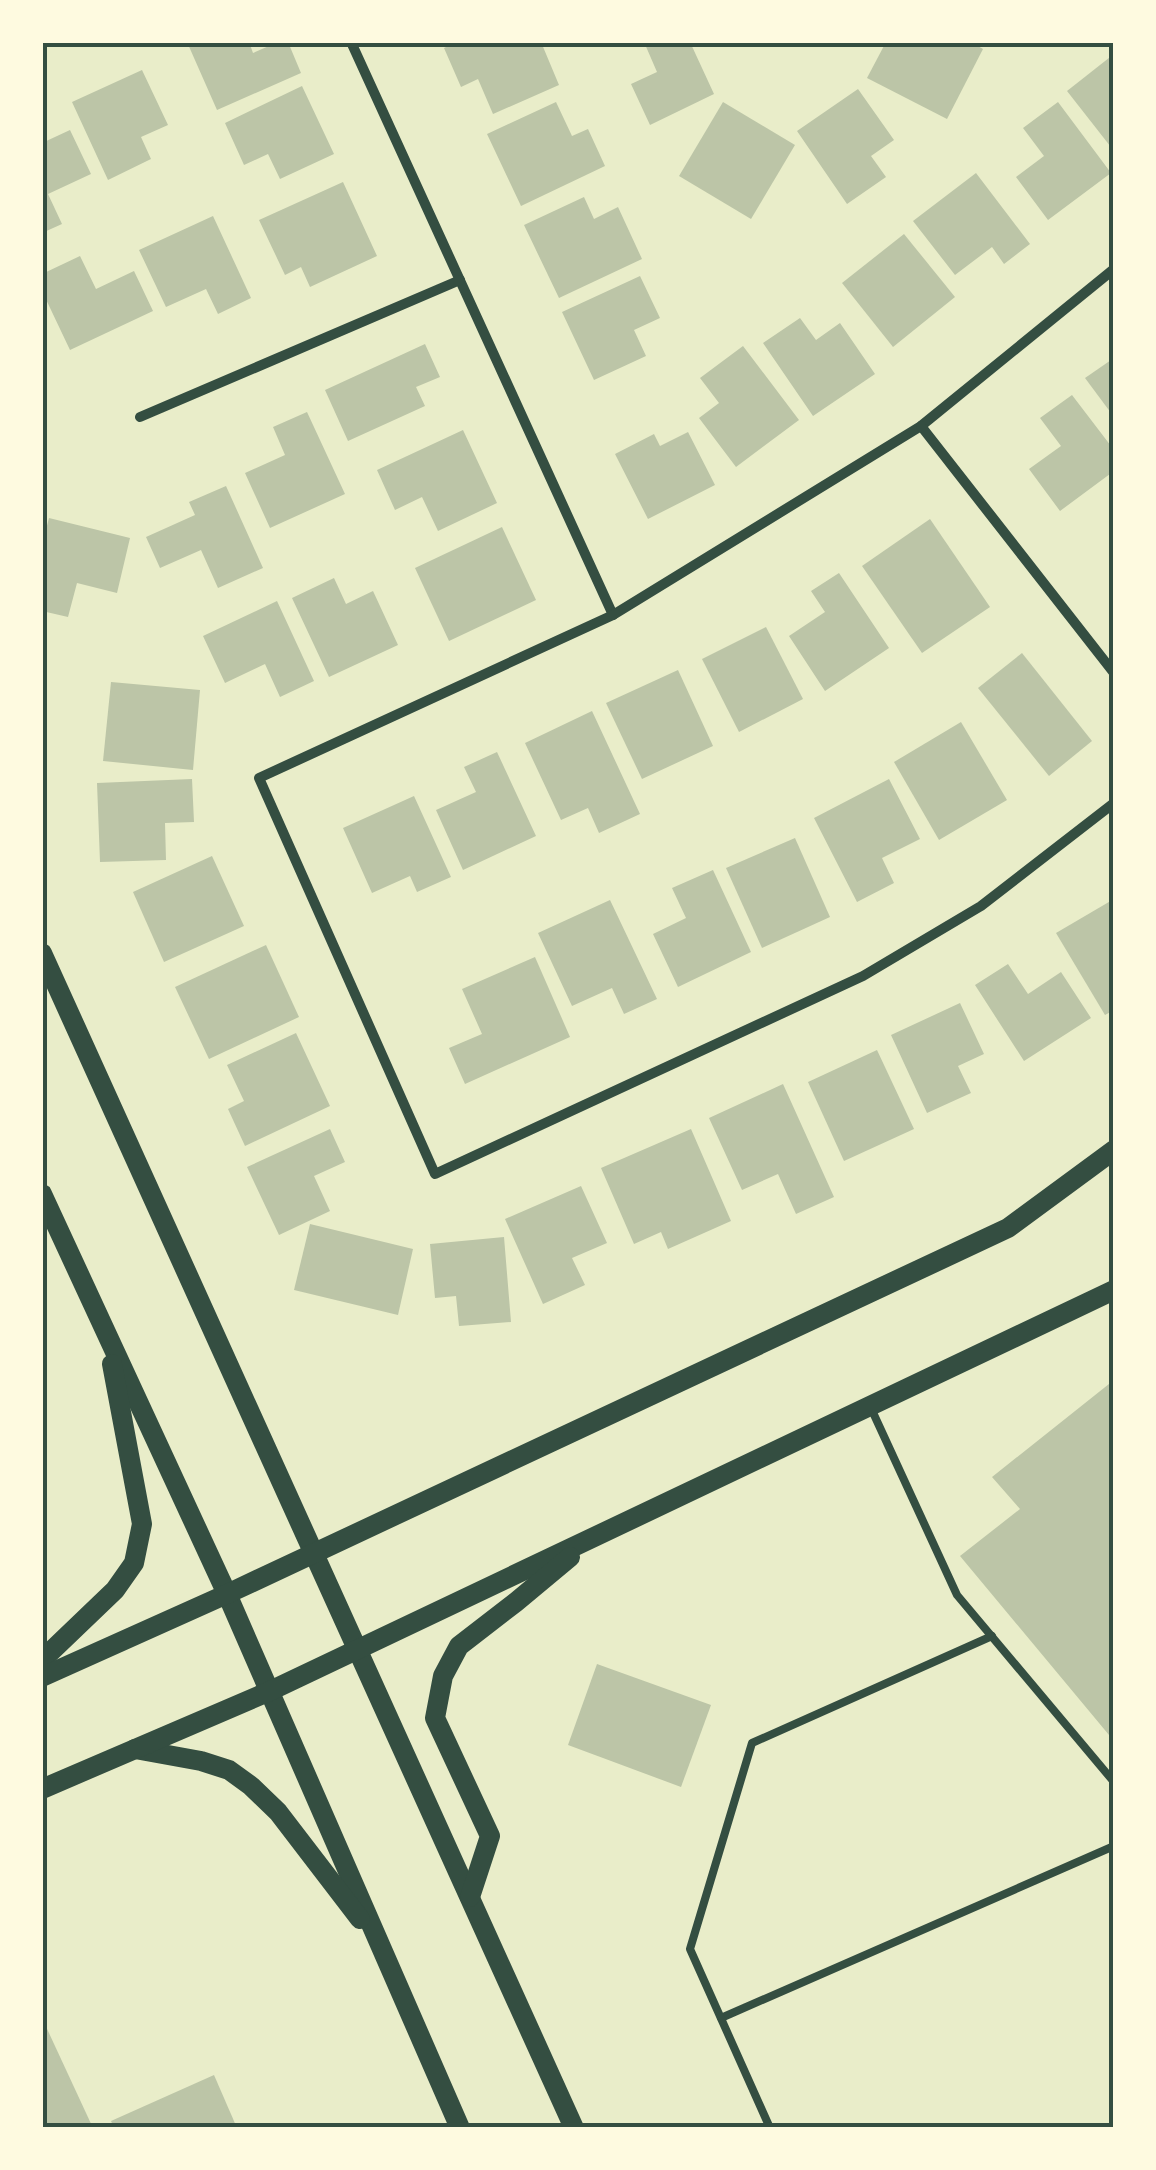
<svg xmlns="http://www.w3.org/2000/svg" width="1156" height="2170" font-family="Rubik,sans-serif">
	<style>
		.building { fill: #bcc5a7 }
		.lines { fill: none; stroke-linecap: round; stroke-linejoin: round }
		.service { stroke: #344e41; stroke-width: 8 }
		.minor { stroke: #344e41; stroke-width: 10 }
		.secondary { stroke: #344e41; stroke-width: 20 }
		.neatline { fill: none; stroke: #344e41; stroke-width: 4 }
	</style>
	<rect width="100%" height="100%" fill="#e9edc9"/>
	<g class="building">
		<path d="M187,42H249L253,53L278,42H288L301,73L217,110Z"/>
		<path d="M456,42H541L559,85L493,114L478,79L461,87L444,48Z"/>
		<path d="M644,42H690L714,94L650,125L631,84L657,72Z"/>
		<path d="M886,42H971L983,49L947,119L867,78Z"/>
		<path d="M1114,54V151L1067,91Z"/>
		<path d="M142,70L168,125L141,137L151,159L108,180L72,102Z"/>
		<path d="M302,86L334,154L280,179L268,154L244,165L225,123Z"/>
		<path d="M858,89L894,140L871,156L886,177L847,204L797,131Z"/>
		<path d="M556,102L572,136L588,129L605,166L521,206L487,134Z"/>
		<path d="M723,102L795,145L751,219L679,176Z"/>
		<path d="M1058,102L1111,173L1048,220L1016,177L1044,156L1023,128Z"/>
		<path d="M70,130L91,174L48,194L62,224L42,233V143Z"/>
		<path d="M976,173L1030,244L1004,264L992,247L955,275L913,221Z"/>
		<path d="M343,182L377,256L310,287L301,267L285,275L259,220Z"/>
		<path d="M584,197L594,219L618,207L642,259L559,298L524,225Z"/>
		<path d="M213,216L251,298L218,314L206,289L166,307L139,250Z"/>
		<path d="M904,234L955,297L893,347L842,283Z"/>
		<path d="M80,256L96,289L134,271L153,311L70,350L42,291V274Z"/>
		<path d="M640,276L660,318L634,330L646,356L594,380L562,312Z"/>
		<path d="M800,318L816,340L840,323L875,374L813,416L763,343Z"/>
		<path d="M425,344L440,377L416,387L425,406L348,441L325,390Z"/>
		<path d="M743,346L799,420L736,467L699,418L719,403L700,378Z"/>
		<path d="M1114,358V417L1085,378Z"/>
		<path d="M1072,395L1114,450V471L1060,511L1029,469L1061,446L1040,418Z"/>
		<path d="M307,412L345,494L270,528L245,473L285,455L273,427Z"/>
		<path d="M463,430L497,503L438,531L422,497L395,510L377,470Z"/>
		<path d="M688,432L715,485L648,519L615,454L654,434L660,446Z"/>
		<path d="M226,486L263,568L218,588L201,550L160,568L146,537L195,515L189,502Z"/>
		<path d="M49,518L130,538L117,593L77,583L68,617L42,611V545Z"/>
		<path d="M930,519L990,607L922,653L862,566Z"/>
		<path d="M502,527L536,600L449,641L415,568Z"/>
		<path d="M839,573L889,648L825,691L789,636L825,612L811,591Z"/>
		<path d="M334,578L346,604L373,591L398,645L329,677L292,598Z"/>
		<path d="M277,601L314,681L280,697L265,664L225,683L203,636Z"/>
		<path d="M766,627L803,699L739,732L702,659Z"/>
		<path d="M1022,653L1092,741L1049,776L978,688Z"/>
		<path d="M678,670L713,746L642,779L606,703Z"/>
		<path d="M111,682L200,690L193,770L103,761Z"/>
		<path d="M592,711L640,814L599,833L588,808L561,820L525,743Z"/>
		<path d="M961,722L1007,800L939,840L894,762Z"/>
		<path d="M497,752L536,836L463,870L436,810L476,792L464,767Z"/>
		<path d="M192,779L194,822L165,823L166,860L100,862L97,783Z"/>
		<path d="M889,779L920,839L882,858L894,883L857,902L814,818Z"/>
		<path d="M414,796L451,877L417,892L410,876L372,893L343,828Z"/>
		<path d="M795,838L830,917L762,948L726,868Z"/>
		<path d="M212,856L244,926L164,962L133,892Z"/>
		<path d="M713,870L751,952L678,987L653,934L686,918L672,888Z"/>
		<path d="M1114,899V1010L1105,1015L1056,933Z"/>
		<path d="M610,900L657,999L624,1014L612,988L572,1006L538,933Z"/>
		<path d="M266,945L299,1017L209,1059L175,987Z"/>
		<path d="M535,957L570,1037L465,1084L449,1048L482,1034L462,989Z"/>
		<path d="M1008,964L1028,994L1061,972L1091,1018L1024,1061L975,985Z"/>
		<path d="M960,1003L984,1054L958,1066L971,1093L927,1113L891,1035Z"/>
		<path d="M296,1033L330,1106L245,1146L228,1109L244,1101L227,1065Z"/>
		<path d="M877,1050L914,1129L844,1161L808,1082Z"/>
		<path d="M783,1084L834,1197L796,1214L778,1174L742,1190L709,1118Z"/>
		<path d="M330,1129L345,1162L314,1176L330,1211L279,1235L247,1167Z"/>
		<path d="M691,1129L731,1221L668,1249L661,1232L634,1244L601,1168Z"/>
		<path d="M581,1186L607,1243L572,1258L585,1285L543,1304L505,1219Z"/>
		<path d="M310,1224L413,1249L398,1315L294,1290Z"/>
		<path d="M504,1237L511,1322L459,1326L456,1296L435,1298L430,1244Z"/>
		<path d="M1114,1380V1731L1109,1735L960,1556L1020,1509L992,1477Z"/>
		<path d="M597,1664L711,1705L681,1787L568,1745Z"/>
		<path d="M42,2018L93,2128H42Z"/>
		<path d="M214,2075L237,2128H114L111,2121Z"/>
	</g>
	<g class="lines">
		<g class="service">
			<path d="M870,1406L957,1595L1114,1782"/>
			<path d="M721,2018L1114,1846"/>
			<path d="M770,2128L690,1949L752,1743L992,1636"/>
		</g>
		<g class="minor">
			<path d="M351,42L613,615"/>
			<path d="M42,43L44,42"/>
			<path d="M1114,269L921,426L613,615L259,778L435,1174L863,976L981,906L1114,803"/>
			<path d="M140,417L460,280"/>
			<path d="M921,426L1114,673"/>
		</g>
		<g class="secondary">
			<path d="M42,953L574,2128"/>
			<path d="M42,1194L227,1594L460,2128"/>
			<path d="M42,1660L115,1590L134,1563L142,1524L112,1364"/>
			<path d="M42,1677L227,1594L1008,1228L1114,1150"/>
			<path d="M135,1749L201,1761L229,1770L251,1786L278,1812L360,1919"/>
			<path d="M42,1789L270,1691L1114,1290"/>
			<path d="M470,1897L490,1836L435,1718L443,1676L459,1646L516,1602L570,1557"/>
		</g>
	</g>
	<rect width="1156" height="2170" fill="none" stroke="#fefae0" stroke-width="90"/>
	<rect x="45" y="45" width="1066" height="2080" class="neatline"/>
</svg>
